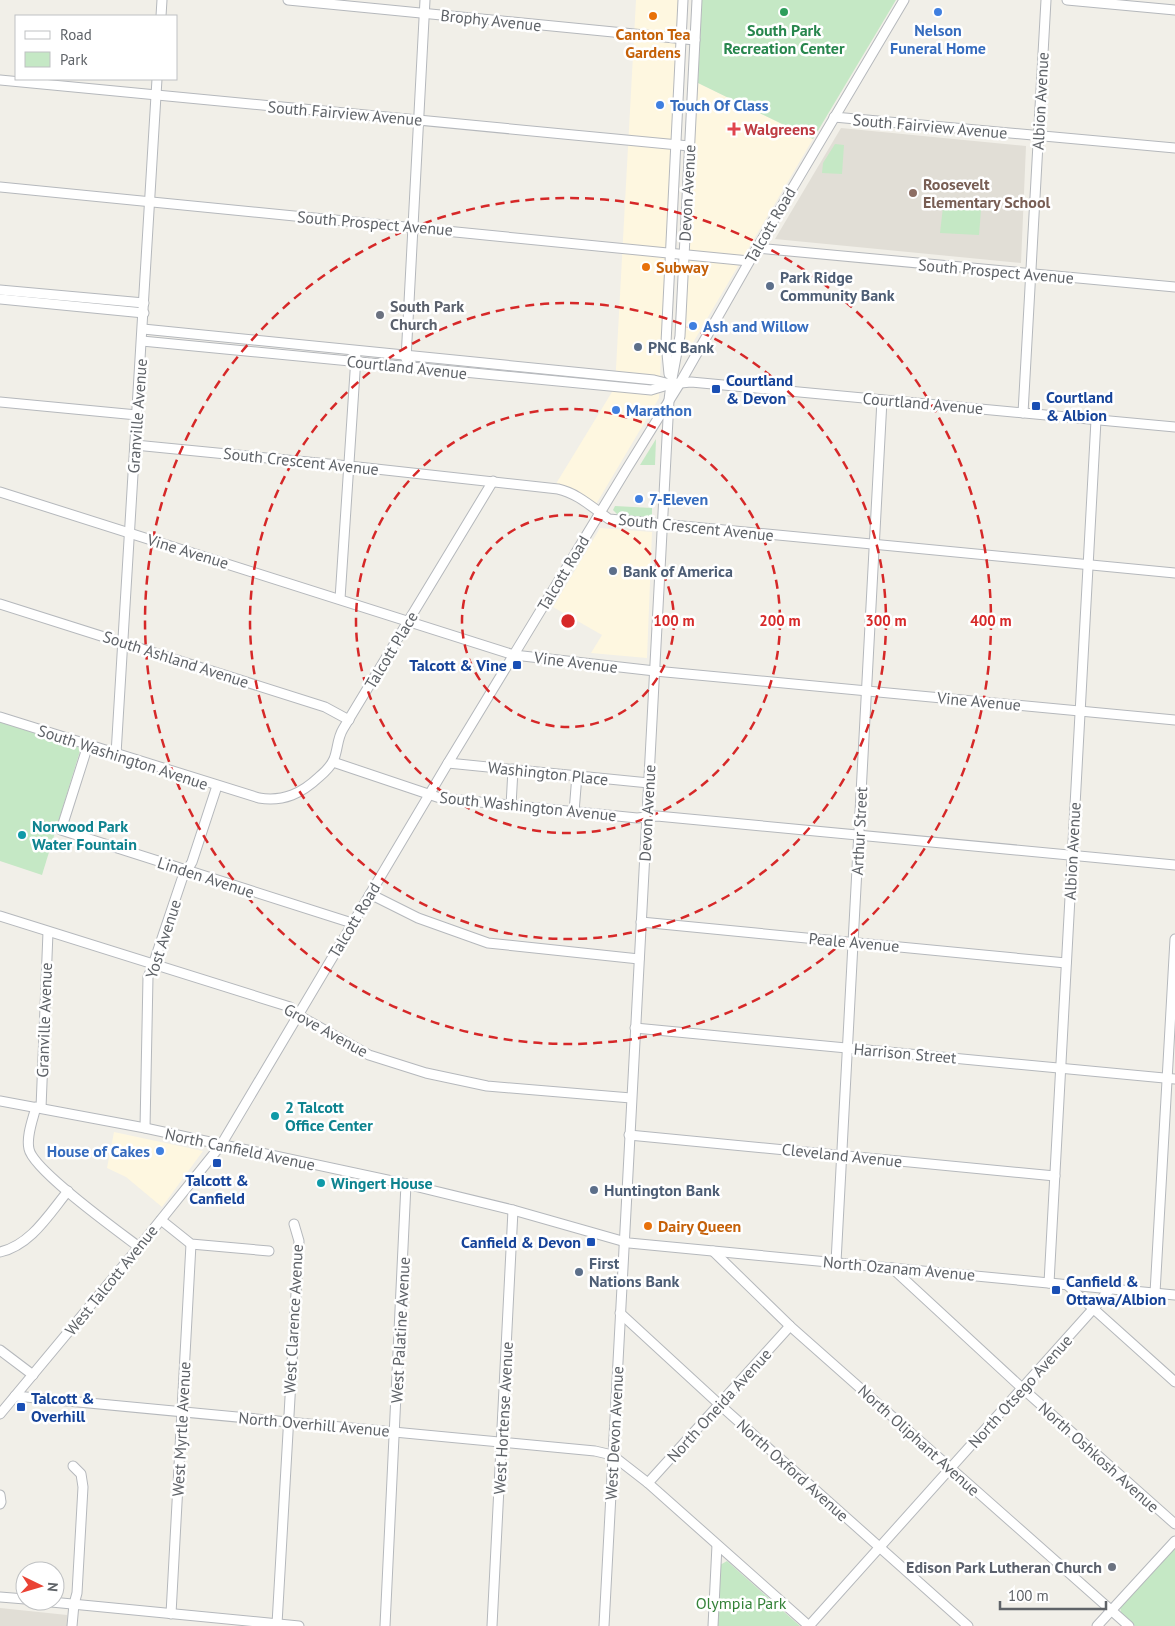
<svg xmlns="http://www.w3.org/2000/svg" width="1175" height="1626" font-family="'PT Sans',sans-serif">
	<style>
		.commercial { fill: #fef7e0 }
		.education { fill: #e1ded6 }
		.green { fill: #c5e8c5 }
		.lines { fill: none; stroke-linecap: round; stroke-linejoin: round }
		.minor-casing { stroke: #b5b8bc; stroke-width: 11 }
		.minor { stroke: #fff; stroke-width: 9 }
		.ring { fill: none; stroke: #d62828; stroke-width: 2.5; stroke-dasharray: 9 6 }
		.leisure-dot { fill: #2e9e5b; stroke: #fff; stroke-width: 2 }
		.shop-dot { fill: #3f7fe0; stroke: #fff; stroke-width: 2 }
		.food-dot { fill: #e8710a; stroke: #fff; stroke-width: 2 }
		.health-dot { fill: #e0444e; stroke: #fff; stroke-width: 2 }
		.education-dot { fill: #8d6e63; stroke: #fff; stroke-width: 2 }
		.service-dot { fill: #5c6f8a; stroke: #fff; stroke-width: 2 }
		.worship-dot { fill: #6b7280; stroke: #fff; stroke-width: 2 }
		.transit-dot { fill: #1a4fb4; stroke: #fff; stroke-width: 2 }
		.culture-dot { fill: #0f9aa8; stroke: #fff; stroke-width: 2 }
		.labels { text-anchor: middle; stroke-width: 5; stroke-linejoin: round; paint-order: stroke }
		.street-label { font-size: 16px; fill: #5f6368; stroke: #fff }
		.leisure-label { font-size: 16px; font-weight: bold; fill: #27864d; stroke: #fff }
		.shop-label { font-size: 16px; font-weight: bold; fill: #366cbe; stroke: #fff; text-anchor: start }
		.food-label { font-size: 16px; font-weight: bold; fill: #c56008; stroke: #fff; text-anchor: start }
		.health-label { font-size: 16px; font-weight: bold; fill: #be3a42; stroke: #fff; text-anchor: start }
		.education-label { font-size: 16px; font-weight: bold; fill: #785e54; stroke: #fff; text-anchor: start }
		.service-label { font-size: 16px; font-weight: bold; fill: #4e5e75; stroke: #fff; text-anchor: start }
		.worship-label { font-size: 16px; font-weight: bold; fill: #5b616d; stroke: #fff; text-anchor: start }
		.transit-label { font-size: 16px; font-weight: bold; fill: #164399; stroke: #fff; text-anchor: start }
		.culture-label { font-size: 16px; font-weight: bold; fill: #0d838f; stroke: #fff; text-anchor: start }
		.park-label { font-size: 16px; fill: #348238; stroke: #fff }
		.centre { fill: #d62828; stroke: #fff; stroke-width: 2.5 }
		.ring-label { font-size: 15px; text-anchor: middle; font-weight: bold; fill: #d62828; stroke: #fff; stroke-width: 5; stroke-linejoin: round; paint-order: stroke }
	</style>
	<rect width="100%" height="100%" fill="#f1efe8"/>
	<g class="commercial">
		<path d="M636,0H678L659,398L595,506L554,487L615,387Z"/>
		<path d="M698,83L813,139L688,351L682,350Z"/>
		<path d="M600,528L652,532L647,658L591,653L602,635L553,607Z"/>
		<path d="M114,1132L203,1151L162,1207L126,1177L107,1168Z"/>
	</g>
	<g class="education">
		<path d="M841,128L1026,146L1021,263L775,239Z"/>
		<path d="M0,1608L67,1615V1626H0Z"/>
	</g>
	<g class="green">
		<path d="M702,0H896L813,139L698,83Z"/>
		<path d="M835,144L844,145L842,174L822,173L823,163Z"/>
		<path d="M943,207L981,210L979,235L940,233Z"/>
		<path d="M656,439L655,465H640Z"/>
		<path d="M615,506L652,508V518L620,517L613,510Z"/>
		<path d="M0,722L78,747L80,751L42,875L0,861Z"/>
		<path d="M1175,1546V1626H1135L1121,1613L1120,1607Z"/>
		<path d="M727,1561L800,1626H717L720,1565Z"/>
	</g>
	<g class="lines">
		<defs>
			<g id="minor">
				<path d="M288,0L695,40"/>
				<path d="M1067,0L1175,10"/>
				<path d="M161,16L162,0"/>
				<path d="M0,80L689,146"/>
				<path d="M834,117L1175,148"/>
				<path d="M0,187L749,261"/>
				<path d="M757,248L1175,287"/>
				<path d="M0,290L144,303"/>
				<path d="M0,299L144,313"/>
				<path d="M143,329L654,380L670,384"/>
				<path d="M142,341L651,390L671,384L691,382L1175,427"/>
				<path d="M406,359L425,0"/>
				<path d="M669,374L666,343L683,0"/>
				<path d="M0,402L137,415"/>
				<path d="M1023,413L1046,0"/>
				<path d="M135,445L349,466L558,489C577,493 593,508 609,519L1175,573"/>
				<path d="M0,492L514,655L655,671L1175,720"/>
				<path d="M340,599L356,357"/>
				<path d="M0,604L325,707L349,720"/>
				<path d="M0,717L259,798C284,802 302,793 319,777C325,772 331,766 334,759C338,749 337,739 343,729L493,481"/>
				<path d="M88,745L61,830L352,923"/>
				<path d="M116,754L157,79"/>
				<path d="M333,762L440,798L637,818L657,816L1175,865"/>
				<path d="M448,763L649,783"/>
				<path d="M511,806L513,769"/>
				<path d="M574,812L577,775"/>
				<path d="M370,894L418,918L488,943L639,959"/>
				<path d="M0,916L290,1007L298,1015L369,1055L426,1073L487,1086L631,1098"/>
				<path d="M641,922L1066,963"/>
				<path d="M635,1028L1175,1079"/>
				<path d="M0,1101L145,1128L406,1184L513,1210L629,1243L1175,1295"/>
				<path d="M36,1107C33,1119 26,1136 29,1149C33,1170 118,1231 139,1247"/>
				<path d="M41,1108L48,932"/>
				<path d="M145,1128L148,977L153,965L182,879L192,862L217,786"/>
				<path d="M629,1135L1055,1176"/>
				<path d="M161,1220L191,1244L269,1251"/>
				<path d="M713,1251L790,1326L1129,1626"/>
				<path d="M0,1252C31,1245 49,1214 68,1191"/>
				<path d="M836,1262L882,400"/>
				<path d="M892,1268L1022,1388L1175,1524"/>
				<path d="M1049,1283L1096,420"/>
				<path d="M1067,1285L1175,1382"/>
				<path d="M1155,1293L1175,939"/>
				<path d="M620,1313L720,1405L968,1626"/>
				<path d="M0,1350L33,1375"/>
				<path d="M15,1396L595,1451L612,1455L648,1483L809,1626"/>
				<path d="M0,1414L139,1247L221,1145L448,763L626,470L680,383L757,248L904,0"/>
				<path d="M648,1483L790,1326"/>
				<path d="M0,1495L1,1502L0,1504"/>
				<path d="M0,1597L25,1599"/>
				<path d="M41,1601L299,1626"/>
				<path d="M171,1614L191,1244"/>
				<path d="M277,1624L299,1241L294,1224"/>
				<path d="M72,1626L74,1604L77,1593L83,1487L81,1474L73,1466"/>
				<path d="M385,1626L406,1184"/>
				<path d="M492,1626L513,1210"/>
				<path d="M604,1626L669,400L671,384L680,336L697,0"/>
				<path d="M713,1626L717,1545"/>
				<path d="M809,1626L1094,1308L1110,1289"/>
				<path d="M1097,1626L1175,1541"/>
			</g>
		</defs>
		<use href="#minor" class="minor-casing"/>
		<use href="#minor" class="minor"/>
	</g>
	<g class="ring">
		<circle cx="568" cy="621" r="106"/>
		<circle cx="568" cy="621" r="212"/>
		<circle cx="568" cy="621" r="318"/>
		<circle cx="568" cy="621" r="423"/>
	</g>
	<circle class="leisure-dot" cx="784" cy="12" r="5"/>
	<g class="shop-dot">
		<circle cx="938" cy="12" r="5"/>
		<circle cx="660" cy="105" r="5"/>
		<circle cx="693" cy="326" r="5"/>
		<circle cx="616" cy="410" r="5"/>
		<circle cx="639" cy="499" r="5"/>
		<circle cx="160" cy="1151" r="5"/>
	</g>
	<g class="food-dot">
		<circle cx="653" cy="16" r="5"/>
		<circle cx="646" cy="267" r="5"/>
		<circle cx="648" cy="1226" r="5"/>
	</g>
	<path class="health-dot" d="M731.5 121.5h5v5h5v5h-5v5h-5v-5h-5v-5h5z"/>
	<circle class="education-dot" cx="913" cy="193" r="5"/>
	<g class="service-dot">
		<circle cx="770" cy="286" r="5"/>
		<circle cx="638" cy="347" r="5"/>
		<circle cx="613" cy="571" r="5"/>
		<circle cx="594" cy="1190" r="5"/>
		<circle cx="579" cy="1272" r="5"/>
	</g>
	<g class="worship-dot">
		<circle cx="380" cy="315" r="5"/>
		<circle cx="1112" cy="1567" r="5"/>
	</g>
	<g class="transit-dot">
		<rect x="711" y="384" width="10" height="10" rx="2.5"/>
		<rect x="1031" y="401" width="10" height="10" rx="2.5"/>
		<rect x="512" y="660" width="10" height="10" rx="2.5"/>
		<rect x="212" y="1158" width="10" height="10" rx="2.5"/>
		<rect x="586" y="1237" width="10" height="10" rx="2.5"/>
		<rect x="1051" y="1285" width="10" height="10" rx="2.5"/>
		<rect x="16" y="1402" width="10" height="10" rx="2.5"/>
	</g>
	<g class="culture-dot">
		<circle cx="22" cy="835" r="5"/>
		<circle cx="275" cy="1116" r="5"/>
		<circle cx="321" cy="1183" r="5"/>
	</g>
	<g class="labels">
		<g class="street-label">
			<text transform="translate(491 20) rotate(6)" y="6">Brophy Avenue</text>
			<text transform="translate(1040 101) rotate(-87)" y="6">Albion Avenue</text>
			<text transform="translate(345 113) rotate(5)" y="6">South Fairview Avenue</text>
			<text transform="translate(930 126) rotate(5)" y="6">South Fairview Avenue</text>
			<text transform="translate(687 193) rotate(-87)" y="6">Devon Avenue</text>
			<text transform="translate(375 223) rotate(5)" y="6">South Prospect Avenue</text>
			<text transform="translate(770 225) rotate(-60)" y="6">Talcott Road</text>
			<text transform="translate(996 271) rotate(5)" y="6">South Prospect Avenue</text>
			<text transform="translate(407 367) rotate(6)" y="6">Courtland Avenue</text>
			<text transform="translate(923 403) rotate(5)" y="6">Courtland Avenue</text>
			<text transform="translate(137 416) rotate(-86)" y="6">Granville Avenue</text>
			<text transform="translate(301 461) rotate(6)" y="6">South Crescent Avenue</text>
			<text transform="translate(696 527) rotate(6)" y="6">South Crescent Avenue</text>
			<text transform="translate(188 551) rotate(17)" y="6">Vine Avenue</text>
			<text transform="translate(563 573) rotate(-59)" y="6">Talcott Road</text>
			<text transform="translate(391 650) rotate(-59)" y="6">Talcott Place</text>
			<text transform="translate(176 659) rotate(18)" y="6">South Ashland Avenue</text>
			<text transform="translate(576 662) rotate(7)" y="6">Vine Avenue</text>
			<text transform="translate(979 701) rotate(5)" y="6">Vine Avenue</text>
			<text transform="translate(123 757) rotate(18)" y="6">South Washington Avenue</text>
			<text transform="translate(548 773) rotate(6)" y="6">Washington Place</text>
			<text transform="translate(528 806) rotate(6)" y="6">South Washington Avenue</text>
			<text transform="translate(647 813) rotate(-87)" y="6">Devon Avenue</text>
			<text transform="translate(859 831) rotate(-87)" y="6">Arthur Street</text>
			<text transform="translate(1072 851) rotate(-87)" y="6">Albion Avenue</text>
			<text transform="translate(206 877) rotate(18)" y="6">Linden Avenue</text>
			<text transform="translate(354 920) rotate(-59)" y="6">Talcott Road</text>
			<text transform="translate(163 939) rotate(-72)" y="6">Yost Avenue</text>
			<text transform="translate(854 942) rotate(5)" y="6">Peale Avenue</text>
			<text transform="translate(44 1020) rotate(-88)" y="6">Granville Avenue</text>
			<text transform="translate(326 1030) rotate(29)" y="6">Grove Avenue</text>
			<text transform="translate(905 1053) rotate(5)" y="6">Harrison Street</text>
			<text transform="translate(240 1149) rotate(12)" y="6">North Canfield Avenue</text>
			<text transform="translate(842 1155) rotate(6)" y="6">Cleveland Avenue</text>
			<text transform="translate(899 1268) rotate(5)" y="6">North Ozanam Avenue</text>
			<text transform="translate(111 1280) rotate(-51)" y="6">West Talcott Avenue</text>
			<text transform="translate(293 1319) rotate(-87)" y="6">West Clarence Avenue</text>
			<text transform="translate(400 1330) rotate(-87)" y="6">West Palatine Avenue</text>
			<text transform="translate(1020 1391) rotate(-48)" y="6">North Otsego Avenue</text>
			<text transform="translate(719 1405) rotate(-48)" y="6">North Oneida Avenue</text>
			<text transform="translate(503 1418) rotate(-87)" y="6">West Hortense Avenue</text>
			<text transform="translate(314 1424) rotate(5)" y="6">North Overhill Avenue</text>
			<text transform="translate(181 1429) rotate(-87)" y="6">West Myrtle Avenue</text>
			<text transform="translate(614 1433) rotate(-87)" y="6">West Devon Avenue</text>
			<text transform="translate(919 1440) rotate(42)" y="6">North Oliphant Avenue</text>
			<text transform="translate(1099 1457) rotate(42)" y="6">North Oshkosh Avenue</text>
			<text transform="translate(793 1470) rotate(42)" y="6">North Oxford Avenue</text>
		</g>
		<g class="leisure-label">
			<text x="784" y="36">South Park<tspan x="784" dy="18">Recreation Center</tspan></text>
		</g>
		<g class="shop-label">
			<text x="938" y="36" text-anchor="middle">Nelson<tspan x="938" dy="18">Funeral Home</tspan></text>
			<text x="670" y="111">Touch Of Class</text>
			<text x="703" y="332">Ash and Willow</text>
			<text x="626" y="416">Marathon</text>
			<text x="649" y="505">7-Eleven</text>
			<text x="150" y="1157" text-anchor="end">House of Cakes</text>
		</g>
		<g class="food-label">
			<text x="653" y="40" text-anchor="middle">Canton Tea<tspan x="653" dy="18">Gardens</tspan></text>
			<text x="656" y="273">Subway</text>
			<text x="658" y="1232">Dairy Queen</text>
		</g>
		<g class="health-label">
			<text x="744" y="135">Walgreens</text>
		</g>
		<g class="education-label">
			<text x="923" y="190">Roosevelt<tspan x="923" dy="18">Elementary School</tspan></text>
		</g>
		<g class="service-label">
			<text x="780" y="283">Park Ridge<tspan x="780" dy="18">Community Bank</tspan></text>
			<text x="648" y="353">PNC Bank</text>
			<text x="623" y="577">Bank of America</text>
			<text x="604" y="1196">Huntington Bank</text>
			<text x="589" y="1269">First<tspan x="589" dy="18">Nations Bank</tspan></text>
		</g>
		<g class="worship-label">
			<text x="390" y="312">South Park<tspan x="390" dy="18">Church</tspan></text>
			<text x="1102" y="1573" text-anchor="end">Edison Park Lutheran Church</text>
		</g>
		<g class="transit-label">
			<text x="726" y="386">Courtland<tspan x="726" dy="18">&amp; Devon</tspan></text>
			<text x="1046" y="403">Courtland<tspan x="1046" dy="18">&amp; Albion</tspan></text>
			<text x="507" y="671" text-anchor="end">Talcott &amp; Vine</text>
			<text x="217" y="1186" text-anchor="middle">Talcott &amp;<tspan x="217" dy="18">Canfield</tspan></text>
			<text x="581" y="1248" text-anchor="end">Canfield &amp; Devon</text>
			<text x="1066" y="1287">Canfield &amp;<tspan x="1066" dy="18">Ottawa/Albion</tspan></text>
			<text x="31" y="1404">Talcott &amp;<tspan x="31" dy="18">Overhill</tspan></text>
		</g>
		<g class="culture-label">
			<text x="32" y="832">Norwood Park<tspan x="32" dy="18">Water Fountain</tspan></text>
			<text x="285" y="1113">2 Talcott<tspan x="285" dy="18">Office Center</tspan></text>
			<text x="331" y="1189">Wingert House</text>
		</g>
		<g class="park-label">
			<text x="741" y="1609">Olympia Park</text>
		</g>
	</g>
	<circle cx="568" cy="621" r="8" class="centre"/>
	<g class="ring-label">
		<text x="674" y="626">100 m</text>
		<text x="780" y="626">200 m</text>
		<text x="886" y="626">300 m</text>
		<text x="991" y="626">400 m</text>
	</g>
	<rect x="15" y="15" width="162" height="65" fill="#ffffff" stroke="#bfc1c3"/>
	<rect x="25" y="31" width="25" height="8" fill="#ffffff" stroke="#bfc1c3"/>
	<text x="60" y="40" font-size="15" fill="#5f6368">Road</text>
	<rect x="25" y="52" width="25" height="15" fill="#c5e8c5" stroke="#bfc1c3"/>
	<text x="60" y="65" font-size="15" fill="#5f6368">Park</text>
	<g transform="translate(40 1586) rotate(95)"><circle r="24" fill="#ffffff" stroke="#bfc1c3"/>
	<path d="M0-4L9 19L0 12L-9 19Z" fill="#ea4335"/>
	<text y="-8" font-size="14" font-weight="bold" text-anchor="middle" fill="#5f6368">N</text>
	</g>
	<path d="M1000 1601v8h106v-8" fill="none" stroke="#5f6368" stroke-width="2.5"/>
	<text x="1008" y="1601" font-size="15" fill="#5f6368" stroke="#ffffff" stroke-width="4" paint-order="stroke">100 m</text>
</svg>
